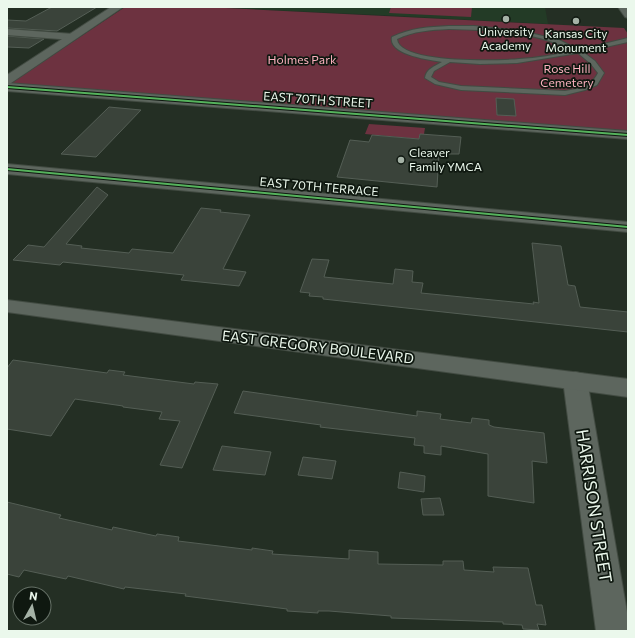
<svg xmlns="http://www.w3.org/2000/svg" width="635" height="638" font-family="Commissioner,sans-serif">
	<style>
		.built { fill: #233b26 }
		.green { fill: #6d3240 }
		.building { fill: #3a433a; stroke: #545e55 }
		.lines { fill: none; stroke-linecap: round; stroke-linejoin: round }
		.service-casing { stroke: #424b42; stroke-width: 2 }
		.minor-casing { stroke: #424b42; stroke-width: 2 }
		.secondary-casing { stroke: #424b42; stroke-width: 2 }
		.service { fill: #5d665e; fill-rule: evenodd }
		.minor { fill: #5d665e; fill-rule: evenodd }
		.secondary { fill: #5d665e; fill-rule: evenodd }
		.cycleway-casing { stroke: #0f1810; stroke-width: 2 }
		.cycleway { fill: #56b35d; fill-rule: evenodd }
		.poi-dot { fill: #a5b2a6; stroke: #0f1810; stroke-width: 1.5 }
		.labels { text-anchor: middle; stroke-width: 3.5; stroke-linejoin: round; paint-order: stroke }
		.far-poi-label { font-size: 12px; fill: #ebf8ec; stroke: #0f1810 }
		.far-park-label { font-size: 12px; fill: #fcb1bf; stroke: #0f1810 }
		.far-street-label { font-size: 12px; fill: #ebf8ec; stroke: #0f1810 }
		.street-label { font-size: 14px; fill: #ebf8ec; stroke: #0f1810 }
		.near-street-label { font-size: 17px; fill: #ebf8ec; stroke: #0f1810 }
	</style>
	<rect width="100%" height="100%" fill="#242f24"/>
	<path class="built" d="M205,7H545L548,24L380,15Z"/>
	<g class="green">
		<path d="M125,7H205L624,28L628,34V132L8,85Z"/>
		<path d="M391,7H472L471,17L389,13Z"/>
		<path d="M369,124L425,128L424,134H420L419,139L365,134Z"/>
	</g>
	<g class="building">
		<path d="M52,7H97L57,31L7,28V20L26,21Z"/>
		<path d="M7,36L44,39L29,48L7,47Z"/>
		<path d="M496,98L514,99L516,116L497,115Z"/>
		<path d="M109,107L141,110L96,157L61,154Z"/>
		<path d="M420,134L461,137L459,154H439L437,187L337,177L350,140L369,142L372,135L419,139Z"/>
		<path d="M97,187L108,195L66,244L82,246L81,248L129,253L132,249L173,253L201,208L221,210L220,212L250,215L223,269L246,272L239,286L181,280L184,275L63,262L60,265L13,260L28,245L44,247Z"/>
		<path d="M532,243L561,246L568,285L575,286L580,307L628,312V332L323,299V297L309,296L310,293L300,292L312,259L329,260L324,277L393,284L395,269L413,271L412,282L423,283L421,293L534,304L533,302L539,303Z"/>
		<path d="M13,360L107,373L109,370L125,372L123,375L194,384L195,382L218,384L182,468L160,465L180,421L159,419L162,412L123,407V406L75,399L51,436L7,429V368Z"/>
		<path d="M243,391L417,416V411L441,414L440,419L471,423L472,418L489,420V425L494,427L544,433L547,463L532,461L534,503L488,496V454L441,446V455L424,453V446L414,445L415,438L320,427L321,425L234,413Z"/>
		<path d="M222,446L271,452L265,475L213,470Z"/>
		<path d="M303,457L336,461L332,479L298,475Z"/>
		<path d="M400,472L425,476L424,492L398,488Z"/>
		<path d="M440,498L444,515H423L421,499Z"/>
		<path d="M7,502L61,515L59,518L112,530L113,527L156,536L157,534L179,537L178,541L252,550V548L273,551L272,554L349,559V550L378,552V564L443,565V561H463L464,570L494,572L493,567L528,568L536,605H542L546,625L537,624L539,630L523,629L522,625L503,624V622L391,618V616L329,611H318V613L287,611V609L185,596L186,594L125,587L124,589L68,576L66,579L24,570L19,577L7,574Z"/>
	</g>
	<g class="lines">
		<defs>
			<path id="service" d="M449,26H474L522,31L559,40L579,50L628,38V42L583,52L595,61L604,73L597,85L585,90L565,95L461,90L435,84L425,78C426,69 435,66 442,62C430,60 388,55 392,37C411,28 428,27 449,26ZM449,29C490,30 536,31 573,51C555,55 537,58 519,59C499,61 399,64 397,39C414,31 430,30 449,29ZM578,53L591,64L598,73C590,88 581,88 565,91L461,86L439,82L431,77L434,71L450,62L480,64L517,63Z"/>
			<g id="minor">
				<path d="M7,29L73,34L78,37L73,40L7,35Z"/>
				<path d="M7,83L628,131V139L7,91Z"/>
				<path d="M7,164L628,222V232L7,174Z"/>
				<path d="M575,372L584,374L587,380L628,618V631H596L563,380L566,374Z"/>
			</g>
			<g id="secondary">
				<path d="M111,7H123L11,83L7,84V75Z"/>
				<path d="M618,7H628V18L625,17Z"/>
				<path d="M7,300L628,379V397L7,312Z"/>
			</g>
		</defs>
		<use href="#service" class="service-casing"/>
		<use href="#minor" class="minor-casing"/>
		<use href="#secondary" class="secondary-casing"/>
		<use href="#service" class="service"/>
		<use href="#minor" class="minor"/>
		<use href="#secondary" class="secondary"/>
		<defs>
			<g id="cycleway">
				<path d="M7,86L628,134V136L7,88Z"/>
				<path d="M7,168L628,226V228L7,170Z"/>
			</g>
		</defs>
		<use href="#cycleway" class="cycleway-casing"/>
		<use href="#cycleway" class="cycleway"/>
	</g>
	<g class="poi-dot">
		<circle cx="506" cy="19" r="4"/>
		<circle cx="576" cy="21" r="4"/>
		<circle cx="401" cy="160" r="4"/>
	</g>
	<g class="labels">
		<g class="far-poi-label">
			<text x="506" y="36">University<tspan x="506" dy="14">Academy</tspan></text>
			<text x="576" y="38">Kansas City<tspan x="576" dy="14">Monument</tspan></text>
			<text x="409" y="157" text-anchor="start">Cleaver<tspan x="409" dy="14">Family YMCA</tspan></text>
		</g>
		<g class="far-park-label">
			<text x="302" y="64">Holmes Park</text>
			<text x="567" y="73">Rose Hill<tspan x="567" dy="14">Cemetery</tspan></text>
		</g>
		<g class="far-street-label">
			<text transform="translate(318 100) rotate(4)" y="4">EAST 70TH STREET</text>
			<text transform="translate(319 187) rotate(5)" y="4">EAST 70TH TERRACE</text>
		</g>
		<g class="street-label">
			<text transform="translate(318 347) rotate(7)" y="5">EAST GREGORY BOULEVARD</text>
		</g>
		<g class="near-street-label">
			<text transform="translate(594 506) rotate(81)" y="6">HARRISON STREET</text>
		</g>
	</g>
	<rect width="635" height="638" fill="none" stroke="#ebf8ec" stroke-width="16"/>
	<g transform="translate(32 606) rotate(8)"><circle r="19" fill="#0f1810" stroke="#677268"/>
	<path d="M0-3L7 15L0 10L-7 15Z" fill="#a5b2a6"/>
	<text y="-6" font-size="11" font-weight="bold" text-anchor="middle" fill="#ebf8ec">N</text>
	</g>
</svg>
